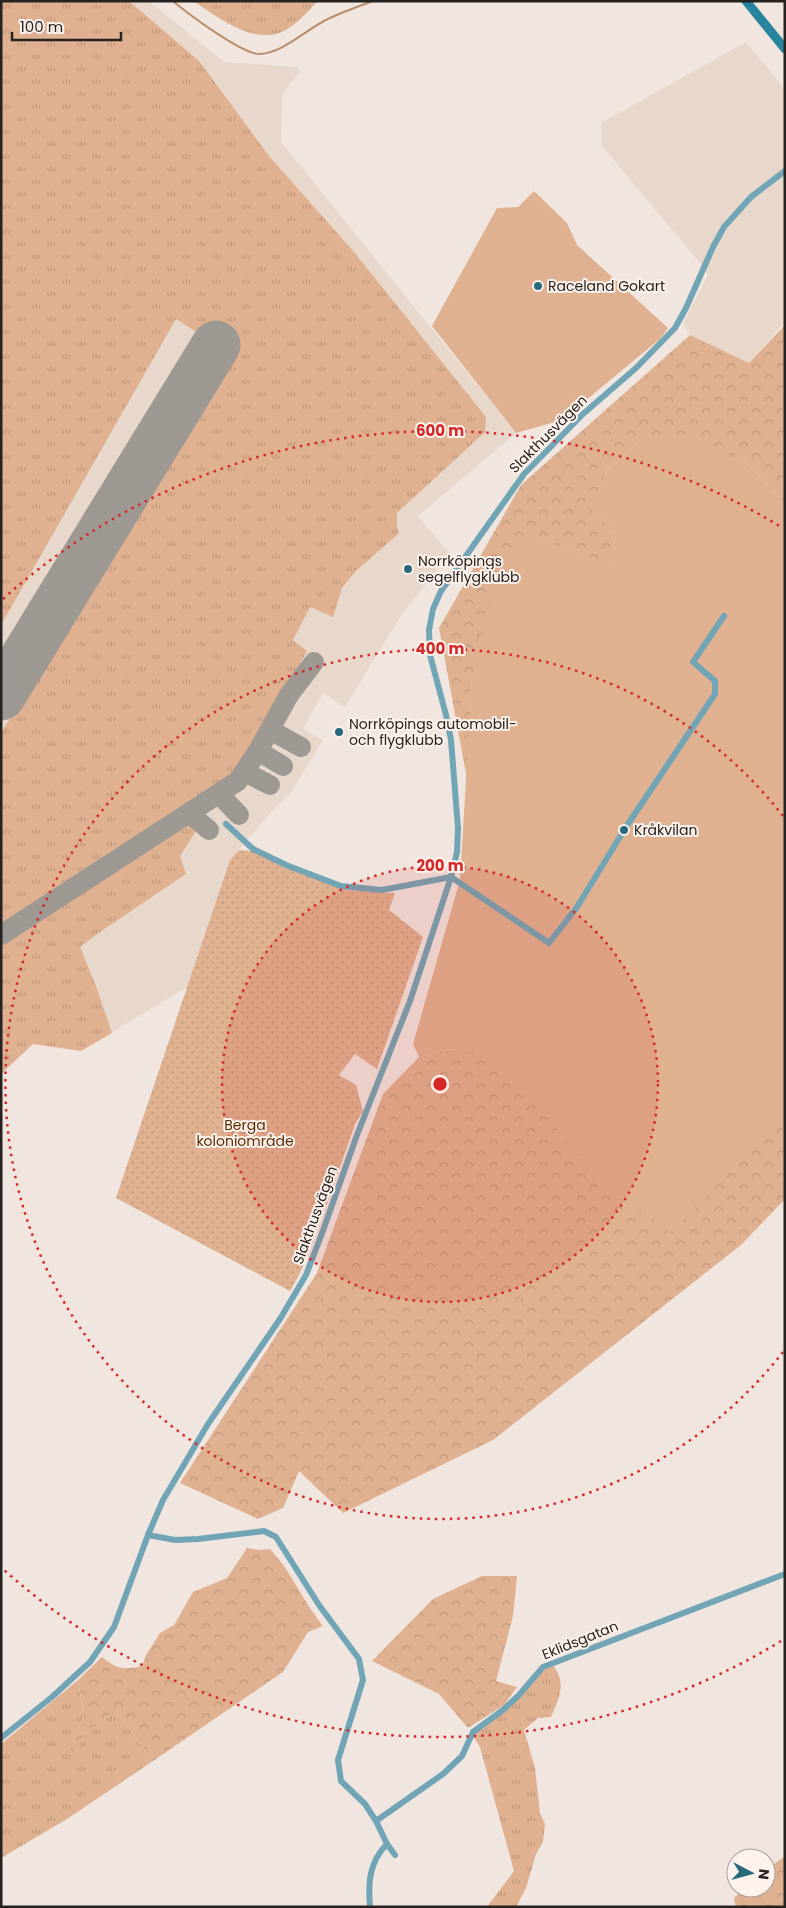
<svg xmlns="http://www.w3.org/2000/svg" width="786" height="1908" font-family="Poppins,sans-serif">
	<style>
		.built { fill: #e8d8cc }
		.grass { fill: url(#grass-tufts) }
		.forest { fill: url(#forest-crowns) }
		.park { fill: url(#park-dots) }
		.pitch { fill: #dfb190 }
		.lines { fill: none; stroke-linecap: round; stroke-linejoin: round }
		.stream { stroke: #bb8d6a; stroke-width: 2 }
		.taxiway { stroke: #9e9892; stroke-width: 20 }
		.runway { stroke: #9e9892; stroke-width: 49 }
		.street { stroke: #71a5b6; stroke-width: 6 }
		.secondary { stroke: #27849c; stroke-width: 9 }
		.ring { fill: none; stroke: #d62828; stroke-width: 2.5; stroke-dasharray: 2.5 5 }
		.poi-dot { fill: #286a7c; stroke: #fdf3ec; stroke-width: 2 }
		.labels { text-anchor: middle; stroke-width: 4; stroke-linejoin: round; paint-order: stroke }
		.poi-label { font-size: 14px; fill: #25221f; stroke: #fdf3ec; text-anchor: start }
		.street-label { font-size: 14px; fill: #25221f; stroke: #fdf3ec }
		.park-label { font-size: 14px; fill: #592c00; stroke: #fdf3ec }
		.centre { fill: #d62828; stroke: #fdf3ec; stroke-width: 2.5 }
		.ring-label { font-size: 15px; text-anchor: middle; font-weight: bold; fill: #d62828; stroke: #fdf3ec; stroke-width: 4; stroke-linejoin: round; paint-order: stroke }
	</style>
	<defs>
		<pattern id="grass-tufts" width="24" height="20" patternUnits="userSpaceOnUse" patternTransform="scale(1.25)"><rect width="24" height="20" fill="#dfb190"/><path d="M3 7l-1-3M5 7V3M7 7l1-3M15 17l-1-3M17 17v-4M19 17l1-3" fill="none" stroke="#bf987c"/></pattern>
		<pattern id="forest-crowns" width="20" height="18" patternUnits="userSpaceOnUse" patternTransform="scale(1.25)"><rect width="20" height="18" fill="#dfb190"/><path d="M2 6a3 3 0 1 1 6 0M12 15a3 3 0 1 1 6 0" fill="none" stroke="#bf987c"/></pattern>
		<pattern id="park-dots" width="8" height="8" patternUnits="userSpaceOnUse" patternTransform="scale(1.25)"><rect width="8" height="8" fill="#dfb190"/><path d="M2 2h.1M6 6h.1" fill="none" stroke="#bf987c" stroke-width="1.8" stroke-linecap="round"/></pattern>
	</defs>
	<rect width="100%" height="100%" fill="#f0e6df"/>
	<g class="built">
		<path d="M1,1H149L224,62L297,67L300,73L290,83L282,96L281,142L516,433L418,516L450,554L402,614L345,707L323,693L303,729L323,740L290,794L272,811L230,860L189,986L81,1051L33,1044L1,1074Z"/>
		<path d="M746,42L785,89V322L749,363L690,335L683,324L708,275L700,263L602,146L601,123Z"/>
	</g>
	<g class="grass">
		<path d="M1,1H129L199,61L269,156L354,252L486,417L485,432L397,513V525L399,533L355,572L342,588L333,617L310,607L293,640L307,651L250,754L230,779L1,924V733L232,355L176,319L1,625Z"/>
		<path d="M193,1H318C309,10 300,21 289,28C258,49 219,18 193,1Z"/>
		<path d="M186,821L196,831L180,856L186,874L97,934L80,947L96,986L112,1033L81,1051L33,1044L1,1074V942L172,833Z"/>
		<path d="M553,1665C567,1684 559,1698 551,1717L538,1718L524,1730L535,1768L540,1813L545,1824L543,1842L536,1854L526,1888L516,1907H487L514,1871L480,1747L473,1736L543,1669Z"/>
		<path d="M78,1680L84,1718L76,1730L75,1759L83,1736L109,1716L119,1714L153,1761L67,1819L1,1858V1744Z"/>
	</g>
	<g class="forest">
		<path d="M785,325V503L745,461L640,441L608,469L591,508L616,535L610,566L537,537L472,678L467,779L439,628L521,485L690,335L749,363Z"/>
		<path d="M785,955V1199L741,1245L493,1440L343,1513L299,1471L283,1508L258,1519L180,1483L317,1273L383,1094L419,1057L453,1049L496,1057L601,1180L784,1117Z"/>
		<path d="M247,1548L259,1550L270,1549C292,1572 303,1602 323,1626L308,1632L283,1672L153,1761L119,1714L109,1716L83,1736L76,1760L71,1749L76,1730L84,1718L78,1680L102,1657C116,1669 124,1670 142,1666L146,1655L160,1633L174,1625L193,1592L227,1578Z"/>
		<path d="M482,1576H517L513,1616L496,1681L517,1687L504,1705L468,1728L439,1694L372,1661L433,1599Z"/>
		<path d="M785,1856V1907H736L734,1898L745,1888H766V1870Z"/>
	</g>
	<path class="park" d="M239,850L251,851L347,890L395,893L389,910L423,937L377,1069L355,1054L339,1075L356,1085L363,1111L355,1124L325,1209L316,1205L302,1234L313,1241L300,1273L290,1291L116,1198L230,860Z"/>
	<g class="pitch">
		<path d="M534,191L567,223L577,245L668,328L661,338L562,420L516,433L432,326L497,208L518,207Z"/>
		<path d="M683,437L745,461L785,503L784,1117L671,1232L601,1180L496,1058L453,1049L419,1057L413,1044L460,880L472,678L498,568L537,537L610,565L616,535L590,508L608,469L640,441Z"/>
	</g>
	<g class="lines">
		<path class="stream" d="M173,1C187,13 243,55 260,54C282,53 305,31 324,21C339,13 357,7 373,1"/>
		<g class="taxiway">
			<path d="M270,730L301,747"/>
			<path d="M258,751L283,766"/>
			<path d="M245,772L270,785"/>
			<path d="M219,794L239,815"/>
			<path d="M189,813L209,830"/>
			<path d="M1,935L238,781L258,751L289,695L314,662"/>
		</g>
		<path class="runway" d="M1,696L216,345"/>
		<g class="street">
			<path d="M226,824L253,849L286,865L341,886L382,890L451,877L549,943L577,907L626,827L715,694V681L693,662L724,616"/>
			<path d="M148,1535L175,1540L198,1539L264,1531L276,1537L319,1605L359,1659L363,1680L338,1760L341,1781L365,1804L376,1821L387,1844L395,1855"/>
			<path d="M1,1738L52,1697L90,1662L114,1627L148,1535L163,1500L208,1424L280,1319L306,1275L321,1236L357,1135L410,1001L451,877L457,852L458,828L451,740L446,715L430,655L429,630L433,609L441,591L524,474L583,414L636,368L675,328L686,308L713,247L724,227L751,197L785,171"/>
			<path d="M376,1821L443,1774L462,1756L473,1732L503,1710L519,1695L543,1667L785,1574"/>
			<path d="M370,1907C368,1883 369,1862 387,1844"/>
		</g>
		<path class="secondary" d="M746,1L785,49"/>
	</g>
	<circle cx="440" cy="1084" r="218" fill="#d62828" fill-opacity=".12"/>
	<g class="ring">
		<circle cx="440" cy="1084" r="218"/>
		<path d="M783 1352A435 435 0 1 1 783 816"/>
		<path d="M781 1641A653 653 0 0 1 3 1569M3 599A653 653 0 0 1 781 527"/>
	</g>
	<g class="poi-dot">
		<circle cx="538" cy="286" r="5"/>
		<circle cx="408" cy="569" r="5"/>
		<circle cx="339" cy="732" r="5"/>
		<circle cx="624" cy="830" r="5"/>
	</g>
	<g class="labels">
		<g class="poi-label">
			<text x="548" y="291">Raceland Gokart</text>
			<text x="418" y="566">Norrköpings<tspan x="418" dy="16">segelflygklubb</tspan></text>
			<text x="349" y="729">Norrköpings automobil-<tspan x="349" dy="16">och flygklubb</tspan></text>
			<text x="634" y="835">Kråkvilan</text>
		</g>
		<g class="street-label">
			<text transform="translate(548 434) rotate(-45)" y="5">Slakthusvägen</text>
			<text transform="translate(315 1215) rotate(-70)" y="5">Slakthusvägen</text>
			<text transform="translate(580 1640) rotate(-22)" y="5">Eklidsgatan</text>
		</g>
		<g class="park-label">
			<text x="245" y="1130">Berga<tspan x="245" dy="16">koloniområde</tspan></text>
		</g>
	</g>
	<circle cx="440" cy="1084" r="8" class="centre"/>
	<g class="ring-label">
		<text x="440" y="436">600 m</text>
		<text x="440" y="654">400 m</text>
		<text x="440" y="871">200 m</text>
	</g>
	<rect width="786" height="1908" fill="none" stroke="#25221f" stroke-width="5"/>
	<g transform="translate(751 1873) rotate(96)"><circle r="24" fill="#fdf3ec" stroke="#a79f9a"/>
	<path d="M0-4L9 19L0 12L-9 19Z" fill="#286a7c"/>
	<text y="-8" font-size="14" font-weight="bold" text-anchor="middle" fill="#25221f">N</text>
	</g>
	<path d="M12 32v8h109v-8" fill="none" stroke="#25221f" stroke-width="2.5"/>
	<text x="20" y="32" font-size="15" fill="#25221f" stroke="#fdf3ec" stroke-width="4" paint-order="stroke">100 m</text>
</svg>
